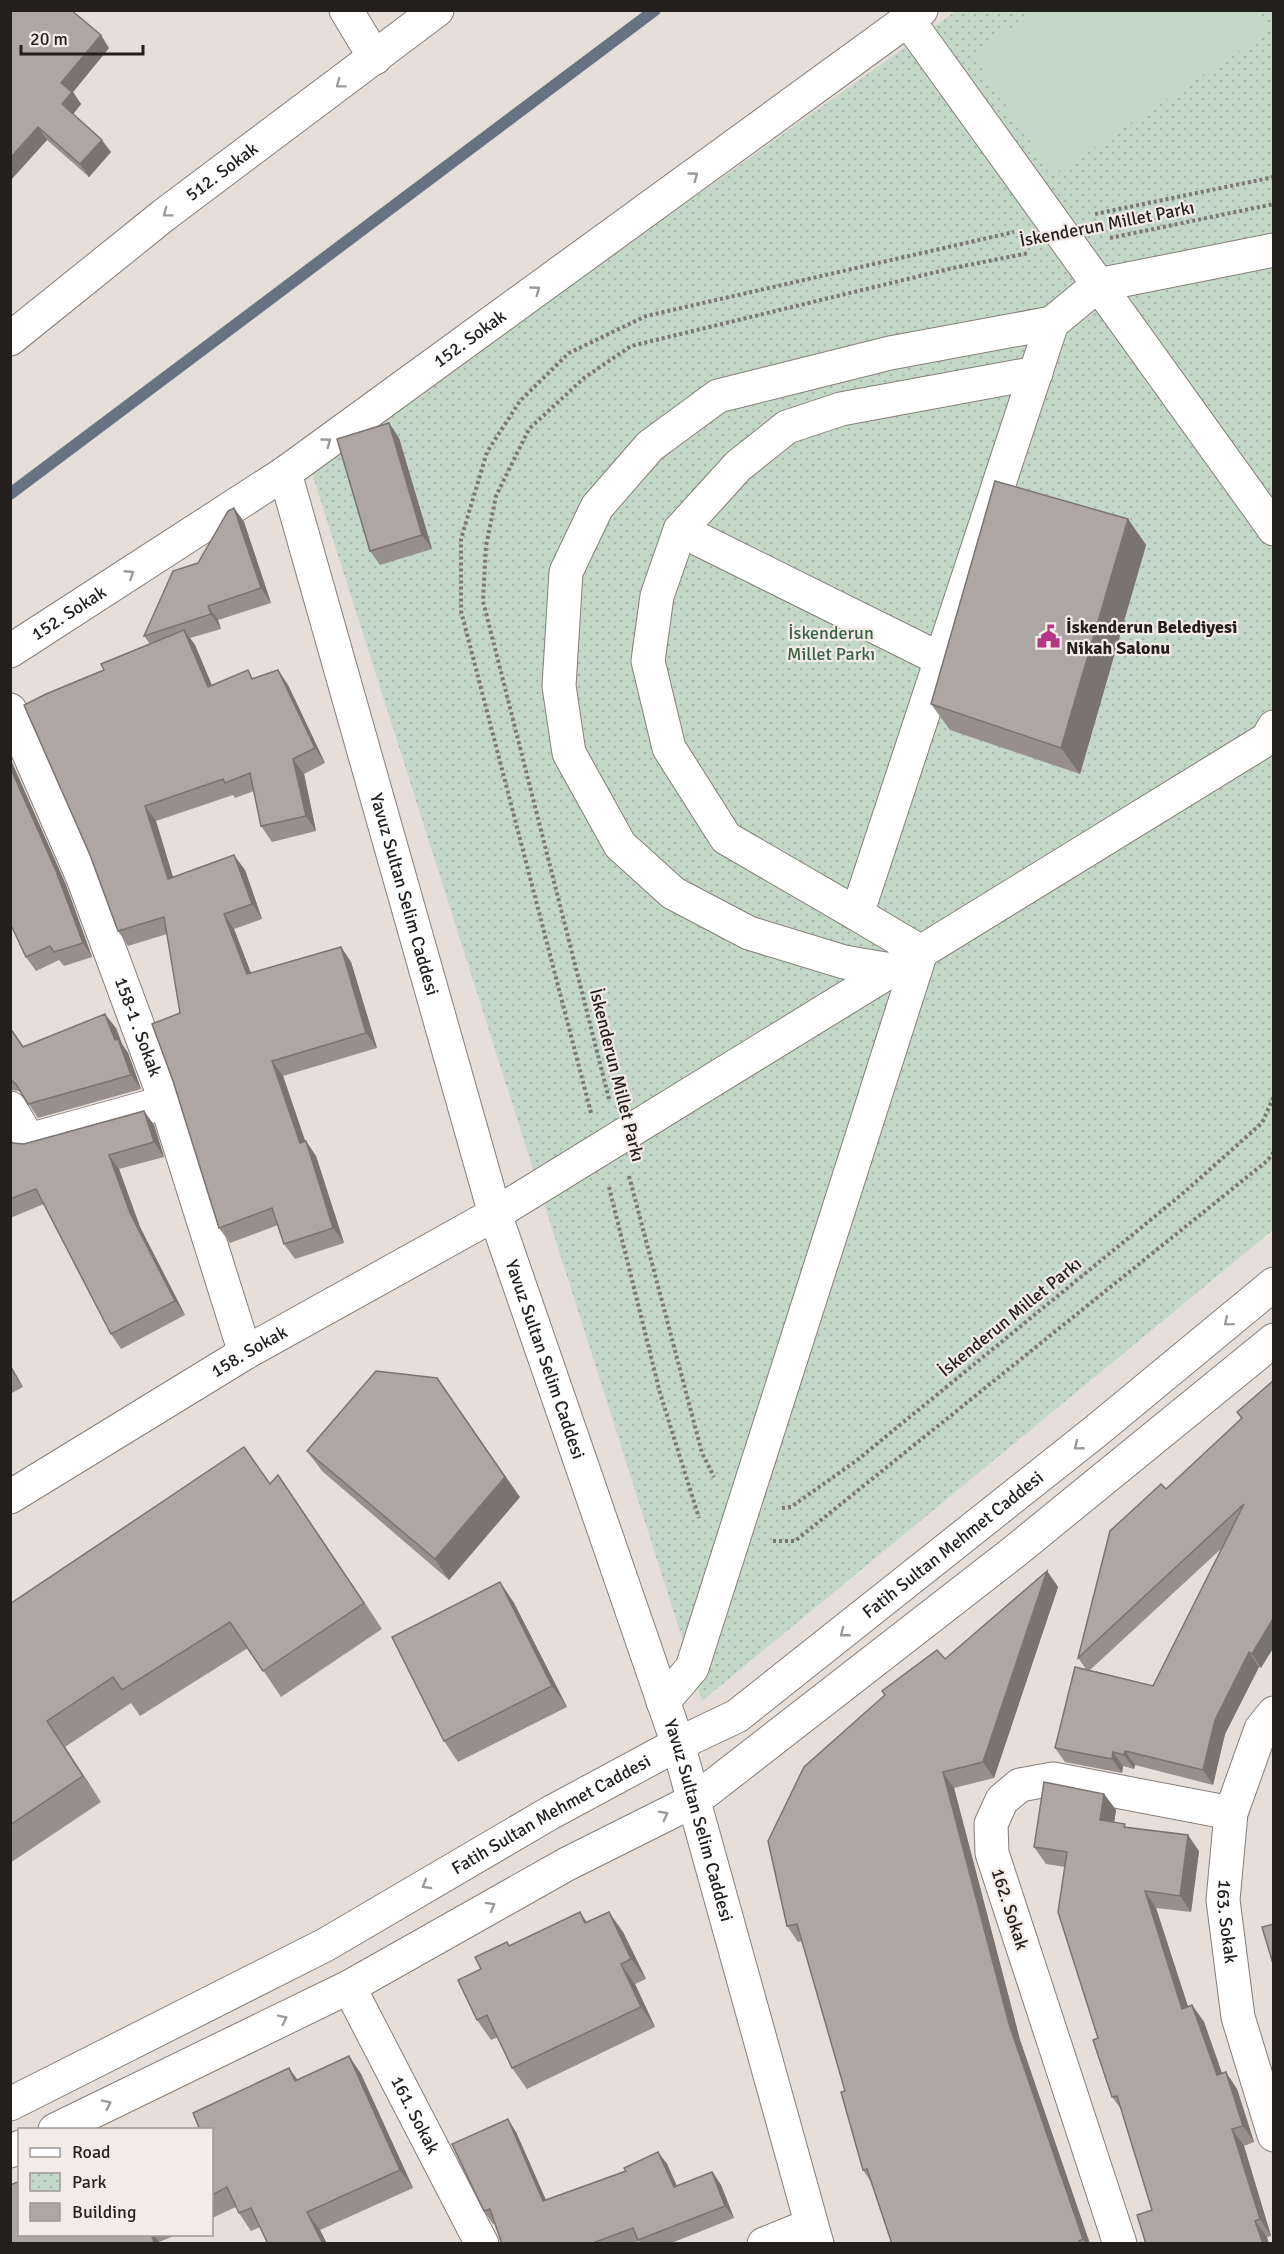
<svg xmlns="http://www.w3.org/2000/svg" width="1284" height="2254" font-family="Signika,sans-serif">
	<style>
		.park { fill: url(#park-dots) }
		.pitch { fill: #c4d8c8 }
		.lines { fill: none; stroke-linecap: round; stroke-linejoin: round }
		.stream { stroke: #677282; stroke-width: 12 }
		.minor-casing { stroke: #857e79; stroke-width: 35 }
		.path { stroke: #7c7773; stroke-width: 4; stroke-dasharray: 3 3; stroke-linecap: butt }
		.minor { stroke: #fff; stroke-width: 33 }
		.wall { fill: #968f8b; fill-rule: evenodd }
		.shaded-wall { fill: #7a7471 }
		.building { fill: #aea6a2; stroke: #7a7471; stroke-width: 1.5 }
		.oneway { stroke: #9c9a99 }
		.labels { text-anchor: middle; stroke-width: 4.5; stroke-linejoin: round; paint-order: stroke }
		.street-label { font-size: 18px; fill: #221f1d; stroke: #f3ebe6 }
		.poi-label { font-size: 18px; font-weight: bold; fill: #221f1d; stroke: #f3ebe6; text-anchor: start }
		.park-label { font-size: 18px; fill: #376343; stroke: #f3ebe6 }
	</style>
	<defs>
		<pattern id="park-dots" width="8" height="8" patternUnits="userSpaceOnUse" patternTransform="scale(1.5)"><rect width="8" height="8" fill="#c4d8c8"/><path d="M2 2h.1M6 6h.1" fill="none" stroke="#a8b9ab" stroke-width="1.8" stroke-linecap="round"/></pattern>
	</defs>
	<rect width="100%" height="100%" fill="#e6ded9"/>
	<path class="park" d="M956,11H1273V1230L702,1701L311,470Z"/>
	<path class="pitch" d="M1036,11H1255L1269,31L1053,175L972,54Z"/>
	<g class="lines">
		<path class="stream" d="M10,494L655,10"/>
		<defs>
			<g id="minor">
				<path d="M346,10L375,58"/>
				<path d="M908,20L1274,529"/>
				<path id="s1" d="M10,339L164,215L437,10"/>
				<path id="s2" d="M285,473L495,1214L678,1744L817,2244"/>
				<path d="M680,530L942,660"/>
				<path id="s3" d="M10,651L285,473L921,10"/>
				<path id="s4" d="M10,710L83,878L166,1102L245,1353"/>
				<path d="M857,914L726,838L669,748L648,661L657,596L680,530L738,466L787,427L841,409L1036,373"/>
				<path d="M891,970L844,962L749,933L673,893L620,845L569,753L559,686L566,572L597,507L650,446L718,396L890,353L1052,323"/>
				<path d="M10,1108L29,1140L166,1102"/>
				<path id="s5" d="M10,1497L245,1353L495,1214L1267,739L1274,727"/>
				<path d="M663,1702L692,1668L921,952L857,914L1052,323L1098,285L1274,250"/>
				<path id="s6" d="M1274,1713L1261,1729L1231,1813L1223,1900L1238,2017L1274,2135"/>
				<path id="s7" d="M349,1987L482,2244"/>
				<path id="s8" d="M10,2104L325,1945L550,1813L678,1744L737,1716L1096,1431L1274,1284"/>
				<path d="M55,2130L349,1987L567,1864L695,1800L1014,1552L1274,1340"/>
				<path d="M10,2151L20,2147"/>
				<path d="M764,2244L811,2225"/>
				<path d="M1120,2244L992,1853L991,1824L1002,1800L1020,1785L1053,1779L1231,1813"/>
			</g>
		</defs>
		<use href="#minor" class="minor-casing"/>
		<g class="path">
			<path d="M1095,214L1274,177"/>
			<path d="M1110,238L1274,204"/>
			<path d="M609,1099L483,601L486,546L496,496L529,429L584,378L631,346L953,268L1029,253"/>
			<path d="M591,1113L461,611V539L487,452L520,401L569,353L646,316L1014,232"/>
			<path d="M629,1176L702,1453L714,1477"/>
			<path d="M609,1187L660,1393L699,1518"/>
			<path d="M782,1508L791,1507L856,1461L1181,1195L1262,1123L1274,1096"/>
			<path d="M773,1541H795L1267,1161L1274,1152"/>
		</g>
		<use href="#minor" class="minor"/>
	</g>
	<g class="wall">
		<path d="M10,10L109,48L73,92L81,104L73,114L111,152L89,177L47,140L10,181Z"/>
		<path d="M399,438L432,549L380,565L370,551Z"/>
		<path d="M234,508L244,522L271,603L218,620L221,629L190,638L195,645L212,686L254,678L278,670L288,685L325,763L304,774L316,831L272,842L261,826L254,791L235,798L233,795L156,821L173,877L245,870L262,919L234,929L251,973L341,947L351,962L377,1048L283,1076L305,1141L316,1156L344,1243L295,1259L284,1244L278,1225L230,1243L219,1228L180,1013L167,934L128,946L118,931L104,670L150,644L144,636L198,563Z"/>
		<path d="M1128,519L1146,545L1080,774L950,730L931,704Z"/>
		<path d="M10,758L66,885L92,957L64,966L59,960L36,971L26,957L10,923Z"/>
		<path d="M10,1027L23,1046L116,1028L122,1044L128,1053L141,1089L38,1118L23,1095L19,1091L10,1090Z"/>
		<path d="M144,1111L154,1125L164,1157L119,1169L140,1227L185,1315L121,1349L111,1334L44,1204L10,1218V1141L13,1143L24,1144Z"/>
		<path d="M10,1364L23,1387L10,1394Z"/>
		<path d="M1274,1380L1261,1668L1259,1667L1225,1734L1213,1785L1135,1765L1134,1769L1123,1766L1122,1773L1065,1762L1055,1748L1086,1669L1078,1658L1241,1418L1237,1412ZM1222,1548L1153,1686L1090,1670Z"/>
		<path d="M307,1451L520,1497L449,1580L322,1471Z"/>
		<path d="M270,1484L296,1501L382,1629L281,1697L248,1648L140,1716L131,1703L65,1747L101,1802L10,1863V1604Z"/>
		<path d="M1047,1571L1058,1587L994,1778L954,1788L1020,2040L1090,2244H892L871,2182L863,2170L845,2091L802,1941L798,1942L787,1926L945,1659Z"/>
		<path d="M500,1582L514,1603L567,1707L458,1762L444,1741Z"/>
		<path d="M1104,1794L1116,1810L1114,1823L1199,1851L1191,1912L1156,1908L1188,2007L1192,2005L1204,2022L1222,2073L1237,2089L1254,2142L1244,2146L1271,2236L1267,2237L1269,2244H1146L1152,2210L1121,2109L1112,2097L1098,2038L1065,1867L1046,1864L1034,1847Z"/>
		<path d="M580,1912L587,1922L623,1932L646,1979L635,1984L655,2027L527,2089L512,2068L498,2037L491,2040L477,2020L481,1969L507,1942L509,1946Z"/>
		<path d="M349,2056L361,2074L413,2188L320,2230L327,2244H268L260,2227L251,2231L239,2213L236,2207L212,2218V2130L298,2080Z"/>
		<path d="M516,2132L546,2200L626,2171L658,2152L667,2164L677,2186L713,2172L721,2185L734,2218L669,2244H640L639,2241L632,2244H502L495,2223L493,2224L484,2211Z"/>
		<path d="M20,2235H176L159,2242L160,2244H10Z"/>
	</g>
	<g class="shaded-wall">
		<path d="M101,35L109,48L73,92L81,104L71,117L62,104L61,83Z"/>
		<path d="M38,127L47,140L10,181V158Z"/>
		<path d="M102,140L111,152L89,177L80,164Z"/>
		<path d="M389,423L399,438L432,549L422,535Z"/>
		<path d="M234,508L244,522L271,603L261,588Z"/>
		<path d="M1128,519L1146,545L1080,774L1061,748Z"/>
		<path d="M208,606L218,620L221,629L211,614Z"/>
		<path d="M184,630L195,645L219,702L208,687Z"/>
		<path d="M278,670L288,685L325,763L315,748Z"/>
		<path d="M10,758L66,885L92,957L83,943L10,767Z"/>
		<path d="M293,759L304,774L316,831L306,816Z"/>
		<path d="M145,806L156,821L178,894L168,879Z"/>
		<path d="M234,855L245,870L262,919L252,904Z"/>
		<path d="M224,914L234,929L257,989L247,974Z"/>
		<path d="M341,947L351,962L377,1048L366,1033Z"/>
		<path d="M105,1014L116,1028L122,1044L128,1053L141,1089L131,1075L115,1040Z"/>
		<path d="M272,1061L283,1076L311,1158L300,1143Z"/>
		<path d="M144,1111L154,1125L164,1157L154,1142Z"/>
		<path d="M306,1141L316,1156L344,1243L333,1228Z"/>
		<path d="M109,1155L119,1169L140,1227L185,1315L175,1301L130,1213Z"/>
		<path d="M10,1364L23,1387L13,1373L10,1367Z"/>
		<path d="M437,1378L520,1497L449,1580L435,1559Z"/>
		<path d="M278,1475L296,1501L382,1629L364,1603Z"/>
		<path d="M1047,1571L1058,1587L994,1778L983,1762Z"/>
		<path d="M500,1582L514,1603L567,1707L552,1686Z"/>
		<path d="M1274,1617V1647L1261,1668L1252,1654Z"/>
		<path d="M1249,1652L1259,1667L1225,1734L1213,1785L1203,1770L1215,1720Z"/>
		<path d="M47,1721L65,1747L101,1802L83,1776Z"/>
		<path d="M1125,1751L1135,1765L1134,1769L1124,1755Z"/>
		<path d="M1113,1752L1123,1766L1122,1773L1112,1759Z"/>
		<path d="M943,1772L954,1788L1020,2040L1090,2244H1086L1083,2239L1009,2024Z"/>
		<path d="M1104,1794L1116,1810L1112,1837L1100,1820Z"/>
		<path d="M1188,1835L1199,1851L1191,1912L1180,1896Z"/>
		<path d="M1145,1891L1156,1908L1194,2025L1182,2009Z"/>
		<path d="M609,1912L623,1932L646,1979L631,1959Z"/>
		<path d="M621,1964L635,1984L655,2027L641,2007Z"/>
		<path d="M1192,2005L1204,2022L1228,2091L1217,2075Z"/>
		<path d="M349,2056L361,2074L413,2188L400,2170Z"/>
		<path d="M289,2068L302,2086L295,2081Z"/>
		<path d="M1226,2072L1237,2089L1254,2142L1243,2126Z"/>
		<path d="M508,2119L516,2132L552,2214L543,2201Z"/>
		<path d="M1232,2129L1244,2146L1271,2236L1260,2219Z"/>
		<path d="M658,2152L667,2164L683,2200L674,2187Z"/>
		<path d="M712,2172L721,2185L734,2218L725,2206Z"/>
		<path d="M307,2212L320,2230L327,2244H323Z"/>
		<path d="M1255,2221L1267,2237L1269,2244H1263Z"/>
		<path d="M151,2235H154L160,2244H155Z"/>
	</g>
	<g class="building">
		<path d="M10,10H71L101,35L61,83L72,92L62,104L102,140L80,164L38,127L10,158Z"/>
		<path d="M389,423L422,535L370,551L337,439Z"/>
		<path d="M995,481L1128,519L1061,748L931,704Z"/>
		<path d="M234,508L261,588L208,606L211,614L144,636L173,571L198,563L228,511Z"/>
		<path d="M184,630L208,687L248,670L252,679L278,670L315,748L293,759L306,816L261,826L250,773L225,783L223,779L145,806L168,879L234,855L252,904L224,914L247,974L341,947L366,1033L272,1061L300,1143L306,1141L333,1228L284,1244L272,1208L219,1228L173,1081L152,1024L180,1013L164,917L118,931L90,855L24,705L46,694L104,670L101,664Z"/>
		<path d="M10,767L56,871L83,943L54,952L50,946L26,957L10,923Z"/>
		<path d="M105,1014L115,1040L118,1039L131,1075L28,1104L16,1084L10,1079V1028L23,1047Z"/>
		<path d="M144,1111L154,1142L109,1155L130,1213L175,1301L111,1334L36,1189L10,1199V1141L13,1143L24,1144Z"/>
		<path d="M376,1371L437,1378L505,1477L435,1559L307,1451Z"/>
		<path d="M1274,1380V1617L1252,1654L1249,1652L1215,1720L1203,1770L1125,1751L1124,1755L1113,1752L1112,1759L1055,1748L1075,1667L1153,1686L1244,1504L1078,1658L1110,1531L1161,1484L1166,1489L1242,1418L1237,1412Z"/>
		<path d="M244,1447L270,1484L278,1475L364,1603L263,1671L230,1622L122,1690L113,1677L47,1721L83,1776L10,1825V1604Z"/>
		<path d="M1047,1571L983,1762L943,1772L1009,2024L1083,2239L1079,2241L1080,2244H892L867,2169L863,2170L841,2092L845,2091L797,1924L787,1926L768,1841L804,1767L885,1695L882,1691L937,1650L945,1659Z"/>
		<path d="M500,1582L552,1686L444,1741L392,1637Z"/>
		<path d="M1044,1782L1104,1794L1100,1820L1125,1824L1124,1827L1188,1835L1180,1896L1145,1891L1182,2009L1192,2005L1217,2075L1226,2072L1243,2126L1232,2129L1260,2219L1255,2221L1263,2244H1146L1137,2215L1152,2210L1117,2096L1112,2097L1093,2040L1098,2038L1058,1912L1067,1852L1034,1847Z"/>
		<path d="M580,1912L585,1923L609,1912L631,1959L621,1964L641,2007L512,2068L487,2015L477,2020L458,1980L481,1969L475,1957L507,1942L509,1946Z"/>
		<path d="M1274,1924V1967L1262,1927Z"/>
		<path d="M349,2056L400,2170L307,2212L323,2244H268L251,2208L239,2213L227,2187L212,2195V2130H200L193,2113L289,2068L295,2081Z"/>
		<path d="M508,2119L543,2201L626,2171L624,2168L658,2152L674,2187L712,2172L725,2206L638,2240L633,2228L590,2244H502L490,2209L484,2211L452,2144Z"/>
		<path d="M20,2181V2235H151L155,2244H10V2185Z"/>
	</g>
	<defs><path id="oneway-chevron" d="M-2-3.5L2.5 0L-2 3.5" fill="none" stroke-width="1.6" stroke-linecap="round" stroke-linejoin="round" transform="scale(1.5)"/></defs>
	<g class="oneway">
		<use href="#oneway-chevron" transform="translate(340 84) rotate(143)"/>
		<use href="#oneway-chevron" transform="translate(694 176) rotate(-36)"/>
		<use href="#oneway-chevron" transform="translate(167 213) rotate(143)"/>
		<use href="#oneway-chevron" transform="translate(536 290) rotate(-36)"/>
		<use href="#oneway-chevron" transform="translate(327 442) rotate(-36)"/>
		<use href="#oneway-chevron" transform="translate(130 574) rotate(-33)"/>
		<use href="#oneway-chevron" transform="translate(1228 1322) rotate(140)"/>
		<use href="#oneway-chevron" transform="translate(1078 1446) rotate(141)"/>
		<use href="#oneway-chevron" transform="translate(844 1633) rotate(142)"/>
		<use href="#oneway-chevron" transform="translate(664 1815) rotate(-27)"/>
		<use href="#oneway-chevron" transform="translate(426 1885) rotate(150)"/>
		<use href="#oneway-chevron" transform="translate(491 1906) rotate(-29)"/>
		<use href="#oneway-chevron" transform="translate(283 2019) rotate(-26)"/>
		<use href="#oneway-chevron" transform="translate(107 2104) rotate(-26)"/>
	</g>
	<defs>
		<symbol id="civic-bare" viewBox="-9 -9 18 18"><path d="M-.6-6.5H3V-4.5H.6V-3L4-1V1h2V6H-6V1h2V-1L-.6-3ZM-1.2 2.5V6h2.4V2.5Z" fill="#b53784" stroke="#f3ebe6" stroke-width="2.5" paint-order="stroke"/></symbol>
	</defs>
	<g fill-rule="evenodd">
		<use href="#civic-bare" x="1032" y="620" width="33" height="33"/>
	</g>
	<g class="labels">
		<g class="street-label">
			<text dy="6" stroke="none"><textPath href="#s1" startOffset="270">512. Sokak</textPath></text>
			<text transform="translate(1107 224) rotate(-11)" y="6">İskenderun Millet Parkı</text>
			<text dy="6" stroke="none"><textPath href="#s3" startOffset="556">152. Sokak</textPath></text>
			<text dy="6" stroke="none"><textPath href="#s3" startOffset="70">152. Sokak</textPath></text>
			<text dy="6" stroke="none"><textPath href="#s2" startOffset="438">Yavuz Sultan Selim Caddesi</textPath></text>
			<text dy="6" stroke="none"><textPath href="#s4" startOffset="342">158-1 . Sokak</textPath></text>
			<text transform="translate(617 1075) rotate(76)" y="6">İskenderun Millet Parkı</text>
			<text transform="translate(1010 1317) rotate(-39)" y="6">İskenderun Millet Parkı</text>
			<text dy="6" stroke="none"><textPath href="#s5" startOffset="280">158. Sokak</textPath></text>
			<text dy="6" stroke="none"><textPath href="#s2" startOffset="924">Yavuz Sultan Selim Caddesi</textPath></text>
			<text dy="6" stroke="none"><textPath href="#s8" startOffset="1100">Fatih Sultan Mehmet Caddesi</textPath></text>
			<text dy="6" stroke="none"><textPath href="#s8" startOffset="614">Fatih Sultan Mehmet Caddesi</textPath></text>
			<text dy="6" stroke="none"><textPath href="#s2" startOffset="1410">Yavuz Sultan Selim Caddesi</textPath></text>
			<text transform="translate(1010 1909) rotate(72)" y="6">162. Sokak</text>
			<text dy="6" stroke="none"><textPath href="#s6" startOffset="219">163. Sokak</textPath></text>
			<text dy="6" stroke="none"><textPath href="#s7" startOffset="144">161. Sokak</textPath></text>
		</g>
		<g class="poi-label">
			<text x="1066" y="633">İskenderun Belediyesi<tspan x="1066" dy="21">Nikah Salonu</tspan></text>
		</g>
		<g class="park-label">
			<text x="831" y="639">İskenderun<tspan x="831" dy="21">Millet Parkı</tspan></text>
		</g>
	</g>
	<rect width="1284" height="2254" fill="none" stroke="#221f1d" stroke-width="24"/>
	<rect x="18" y="2128" width="195" height="108" fill="#f3ebe6" stroke="#9f9996" stroke-width="1.5"/>
	<rect x="30" y="2148" width="30" height="9" fill="#ffffff" stroke="#9f9996" stroke-width="1.5"/>
	<text x="72" y="2158" font-size="18" fill="#221f1d">Road</text>
	<rect x="30" y="2173" width="30" height="18" fill="url(#park-dots)" stroke="#9f9996" stroke-width="1.5"/>
	<text x="72" y="2188" font-size="18" fill="#221f1d">Park</text>
	<rect x="30" y="2203" width="30" height="18" fill="#aea6a2" stroke="#9f9996" stroke-width="1.5"/>
	<text x="72" y="2218" font-size="18" fill="#221f1d">Building</text>
	<path d="M21 45v9h122v-9" fill="none" stroke="#221f1d" stroke-width="3"/>
	<text x="30" y="45" font-size="18" fill="#221f1d" stroke="#f3ebe6" stroke-width="4.5" paint-order="stroke">20 m</text>
</svg>
